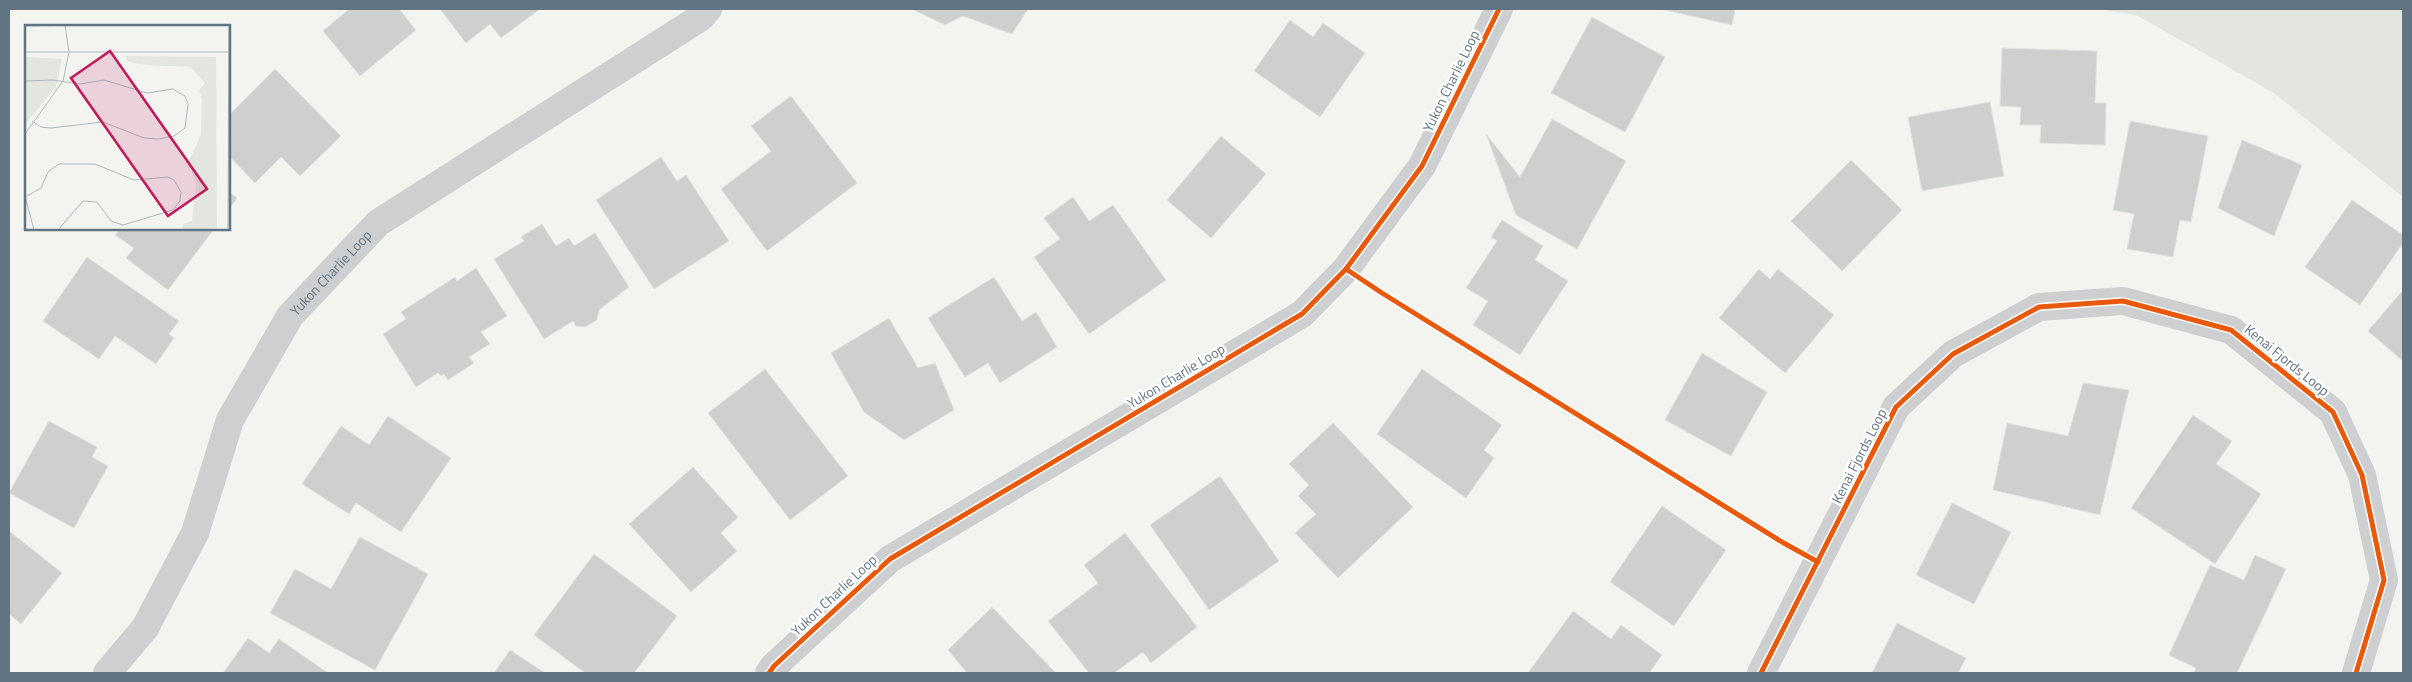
<svg xmlns="http://www.w3.org/2000/svg" width="2412" height="682" font-family="'Titillium Web',sans-serif">
	<style>
		.green { fill: #e2e6de }
		.building { fill: #cecfcf; stroke: #e2e2e0 }
		.lines { fill: none; stroke-linecap: round; stroke-linejoin: round }
		.street { stroke: #cecfd0; stroke-width: 28 }
		.cycleway-casing { stroke: #fff; stroke-width: 8 }
		.cycleway { stroke: #e8590c; stroke-width: 5 }
		.labels { text-anchor: middle; stroke-width: 5; stroke-linejoin: round; paint-order: stroke }
		.street-label { font-size: 14px; fill: #617483; stroke: #fff }
		.inset-road { fill: none; stroke: #b0b8be; stroke-width: 1 }
		.view { fill: #c2185b; fill-opacity: 0.15; stroke: #c2185b; stroke-width: 2.5 }
		.inset-edge { fill: none; stroke: #617483; stroke-width: 2.5 }
	</style>
	<rect width="100%" height="100%" fill="#f3f3f0"/>
	<path class="green" d="M2099,9H2403V197L2274,93L2136,15Z"/>
	<g class="building">
		<path d="M349,9H399L416,30L360,76L323,31Z"/>
		<path d="M440,9H540L501,38L490,24L466,43Z"/>
		<path d="M912,9H1028L1012,34L963,16L945,25Z"/>
		<path d="M1660,9H1735L1732,25Z"/>
		<path d="M1592,17L1665,57L1625,132L1551,93Z"/>
		<path d="M1290,20L1313,37L1323,23L1365,53L1320,117L1254,71Z"/>
		<path d="M2002,48L2097,51L2095,103H2106L2105,145L2040,143L2041,125H2020L2021,107L2000,106Z"/>
		<path d="M275,69L341,136L300,176L281,157L255,183L229,156V115Z"/>
		<path d="M791,96L857,183L767,251L721,189L771,151L751,126Z"/>
		<path d="M1990,102L2004,176L1922,191L1908,117Z"/>
		<path d="M1552,119L1626,161L1577,249L1516,215L1486,134L1520,177Z"/>
		<path d="M2130,121L2208,136L2191,222L2180,220L2173,257L2127,249L2134,214L2113,210Z"/>
		<path d="M1221,136L1266,174L1211,238L1167,200Z"/>
		<path d="M2242,140L2302,165L2274,236L2218,208Z"/>
		<path d="M661,157L677,181L686,175L729,241L654,289L596,200Z"/>
		<path d="M1851,160L1902,210L1842,271L1791,221Z"/>
		<path d="M229,192L237,198L229,209Z"/>
		<path d="M1073,197L1089,221L1113,205L1166,280L1089,334L1034,257L1060,239L1044,218Z"/>
		<path d="M2352,200L2403,235V243L2360,305L2305,267Z"/>
		<path d="M1502,220L1543,246L1535,260L1568,281L1520,355L1473,325L1488,301L1466,288L1497,241L1491,237Z"/>
		<path d="M542,224L556,246L569,238L574,246L595,233L629,287L599,310L597,320L585,327L576,326L573,321L544,339L494,259L524,241L521,237Z"/>
		<path d="M120,229H214L168,290L126,258L134,248L115,235Z"/>
		<path d="M87,257L179,321L169,334L174,338L156,364L115,336L99,359L43,321Z"/>
		<path d="M476,268L507,316L481,332L490,344L469,357L474,363L448,380L444,374L441,376L438,373L416,387L383,334L406,319L401,312L455,277L457,281Z"/>
		<path d="M1759,269L1770,279L1778,269L1834,315L1785,373L1719,318Z"/>
		<path d="M994,277L1022,321L1036,312L1057,347L1000,383L988,363L965,377L928,318Z"/>
		<path d="M2403,290V361L2368,331Z"/>
		<path d="M889,318L918,368L935,363L954,410L904,440L864,412L831,353Z"/>
		<path d="M1702,353L1767,392L1731,456L1665,420Z"/>
		<path d="M765,369L848,476L790,520L708,413Z"/>
		<path d="M1422,369L1502,425L1484,450L1494,458L1466,498L1377,434Z"/>
		<path d="M2083,383L2129,390L2100,515L1993,490L2007,423L2068,436Z"/>
		<path d="M2193,415L2232,441L2216,464L2261,494L2215,564L2131,508Z"/>
		<path d="M388,416L451,458L401,532L356,503L349,514L302,484L341,426L369,445Z"/>
		<path d="M49,421L97,447L92,457L108,466L74,528L9,493Z"/>
		<path d="M1333,423L1413,507L1338,578L1295,533L1316,514L1298,496L1309,485L1289,464Z"/>
		<path d="M693,467L738,517L721,533L737,551L691,592L629,524Z"/>
		<path d="M1220,476L1279,561L1209,610L1150,525Z"/>
		<path d="M1952,503L2011,532L1974,604L1916,575Z"/>
		<path d="M1662,506L1726,550L1674,626L1610,582Z"/>
		<path d="M9,531L62,573L21,624L9,614Z"/>
		<path d="M1125,533L1197,627L1151,663L1143,652L1114,673H1089L1048,621L1098,583L1084,565Z"/>
		<path d="M360,537L428,574L375,670L270,613L295,569L331,589Z"/>
		<path d="M594,554L677,616L634,673H585L534,635Z"/>
		<path d="M2255,555L2286,569L2237,673H2194L2196,668L2169,655L2210,565L2244,580Z"/>
		<path d="M992,607L1056,673H967L948,650Z"/>
		<path d="M1573,611L1611,639L1621,625L1662,655L1649,673H1528Z"/>
		<path d="M1897,623L1966,658L1958,673H1872Z"/>
		<path d="M248,638L269,653L279,639L328,673H223Z"/>
		<path d="M510,650L545,673H494Z"/>
	</g>
	<g class="lines">
		<g class="street">
			<path id="s1" d="M107,673L145,628L195,533L230,420L290,316L378,223L700,18L708,9"/>
			<path d="M769,673L774,666L890,559L1302,314L1346,269L1422,166L1499,9"/>
			<path d="M1761,673L1896,407L1953,354L2039,307L2123,301L2231,330L2333,412L2362,475L2384,580L2356,673"/>
		</g>
		<defs>
			<g id="cycleway">
				<path d="M1346,269L1382,293L1782,542L1818,562"/>
				<path d="M769,673L774,666L890,559L1302,314L1346,269L1422,166L1499,9"/>
				<path d="M1761,673L1896,407L1953,354L2039,307L2123,301L2231,330L2333,412L2362,475L2384,580L2356,673"/>
			</g>
		</defs>
		<use href="#cycleway" class="cycleway-casing"/>
		<use href="#cycleway" class="cycleway"/>
	</g>
	<g class="labels">
		<g class="street-label">
			<text transform="translate(1451 81) rotate(-64)" y="5">Yukon Charlie Loop</text>
			<text dy="5" stroke="none"><textPath href="#s1" startOffset="464">Yukon Charlie Loop</textPath></text>
			<text transform="translate(2287 360) rotate(39)" y="5">Kenai Fjords Loop</text>
			<text transform="translate(1176 376) rotate(-31)" y="5">Yukon Charlie Loop</text>
			<text transform="translate(1859 456) rotate(-63)" y="5">Kenai Fjords Loop</text>
			<text transform="translate(834 595) rotate(-43)" y="5">Yukon Charlie Loop</text>
		</g>
	</g>
	<g transform="translate(25 25)">
		<rect width="205" height="205" fill="#f3f3f0"/>
		<path d="M100,31L191,32L192,205L157,204L159,199L167,196L171,160L164,136L176,110L177,74L174,65L180,58L166,42L122,40L103,37ZM0,32L37,34L31,62L0,99Z" fill="#e2e6de"/>
		<path class="inset-road" d="M0,1L60,0M0,27H203M0,56L28,55L55,59L79,55L122,68L148,64L160,71L163,79L160,103L149,111L133,114L119,113L78,97L26,103L16,102L7,96M0,109L38,56L44,27L40,0M0,171L9,205M0,172L16,163L23,147L34,139H70L109,155L143,152L149,155L156,167L155,176L148,185L98,200L86,196L72,177L58,176L33,205M203,205L204,0"/>
		<path class="view" d="M85,26L182,164L143,191L46,53Z"/>
		<rect width="205" height="205" class="inset-edge"/>
	</g>
	<rect width="2412" height="682" fill="none" stroke="#617483" stroke-width="20"/>
</svg>
